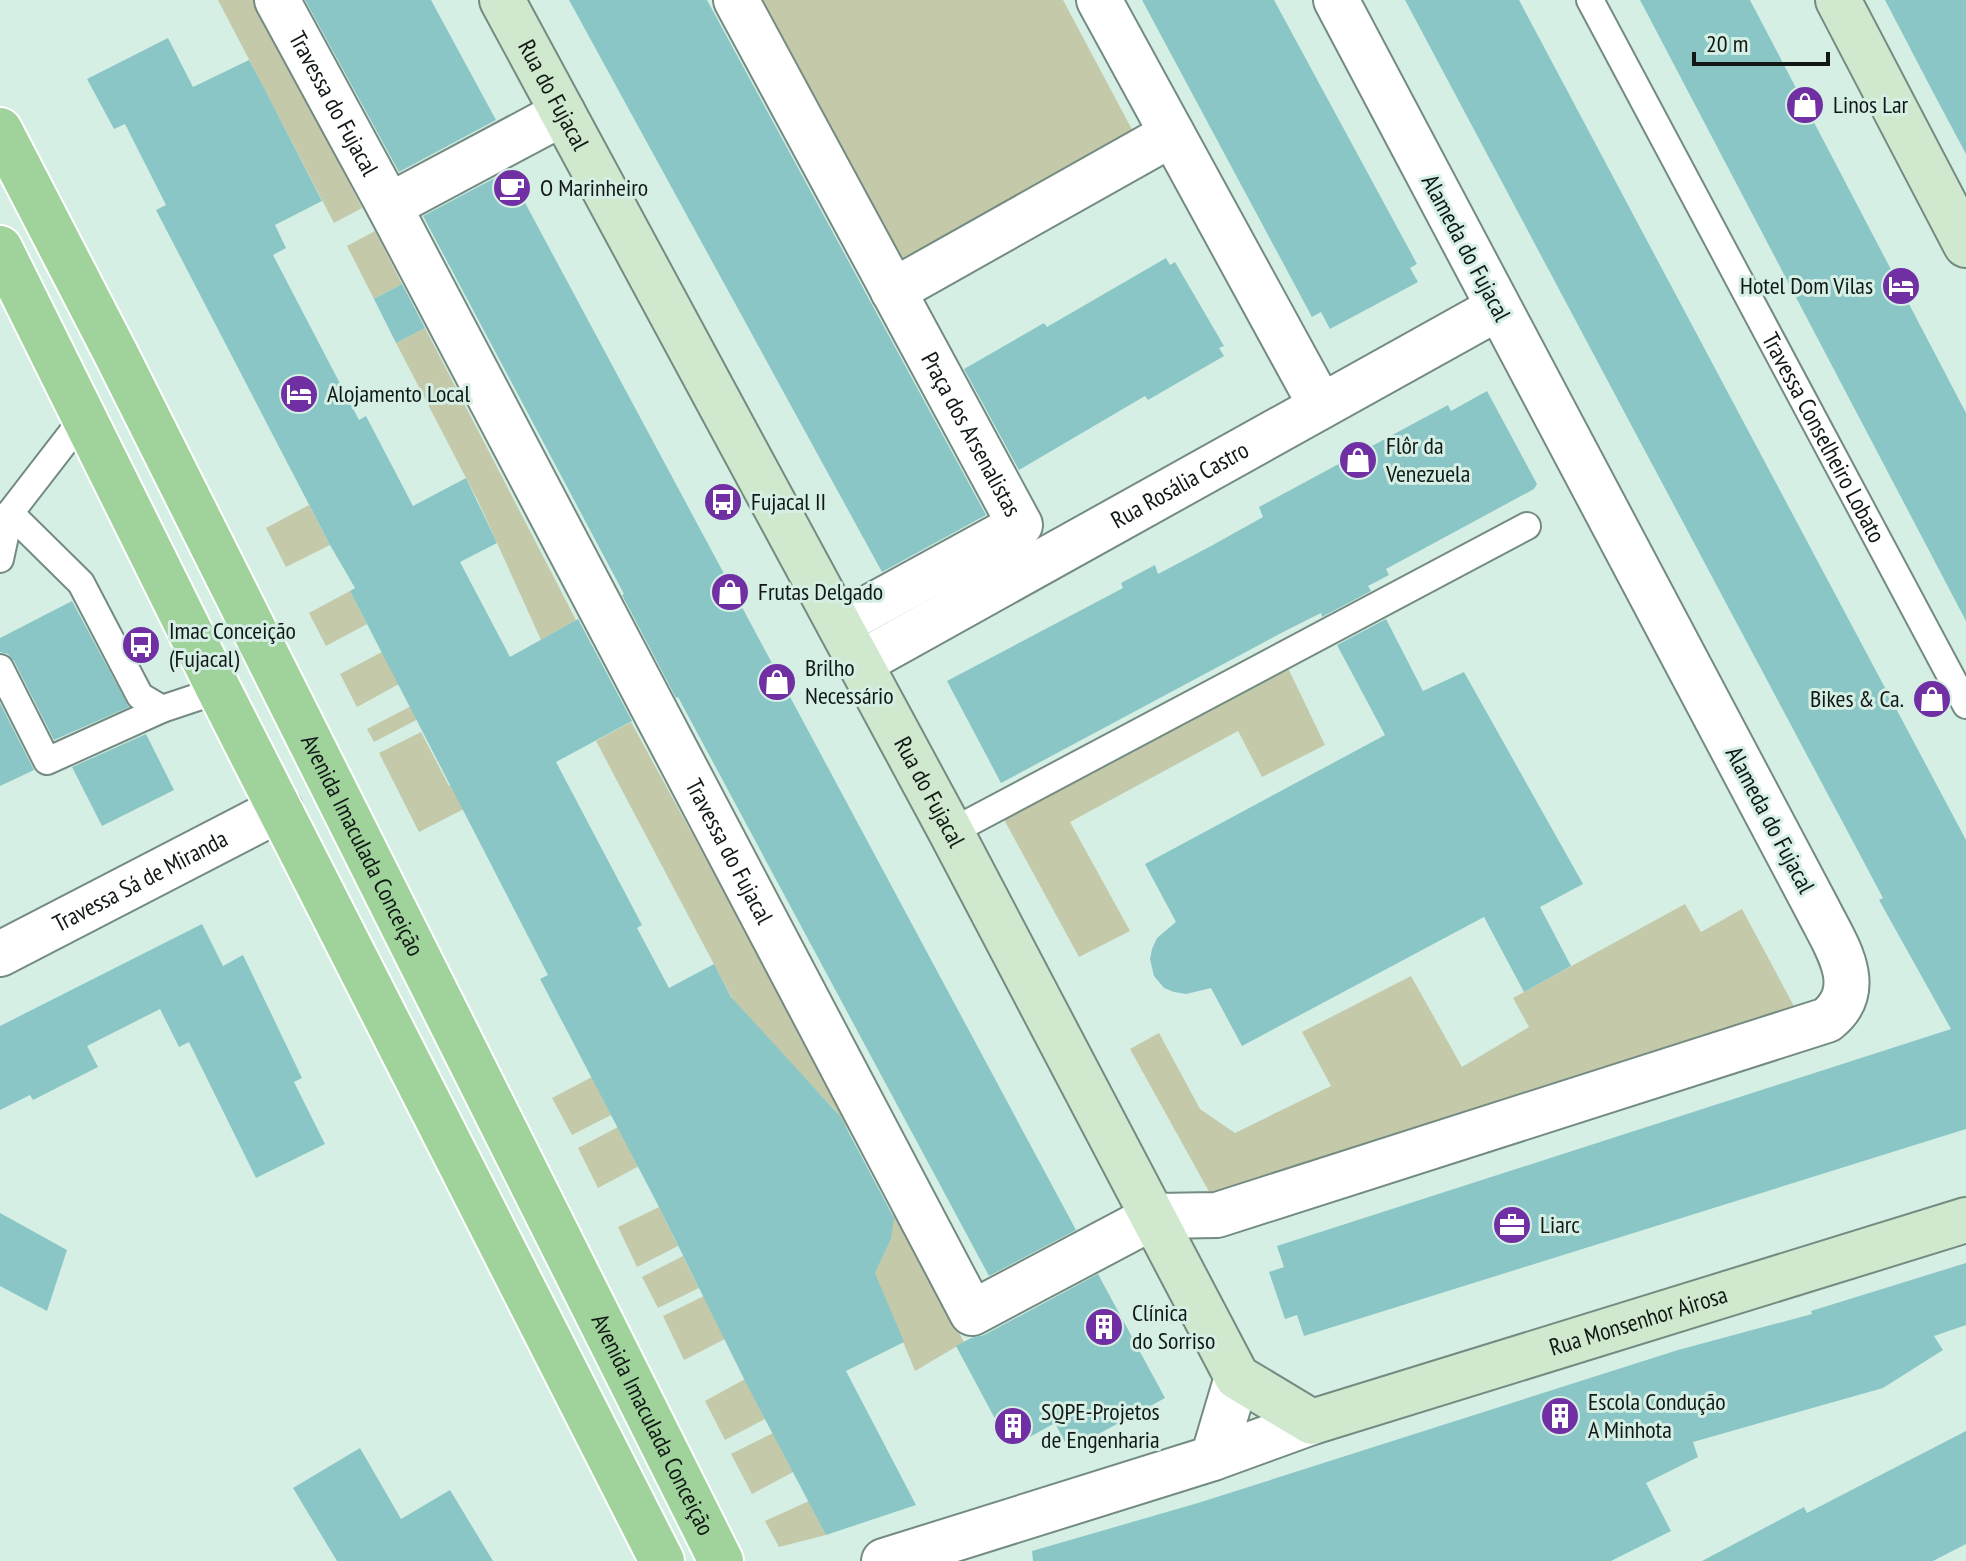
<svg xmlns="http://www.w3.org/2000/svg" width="1966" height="1561" font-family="'PT Sans Narrow',sans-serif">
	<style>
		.green { fill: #c4c9a9 }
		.building { fill: #8bc6c6 }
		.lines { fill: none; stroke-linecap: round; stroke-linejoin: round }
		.service-casing { stroke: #748b82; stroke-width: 30 }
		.minor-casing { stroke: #748b82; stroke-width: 48 }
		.tertiary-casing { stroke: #748b82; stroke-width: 48 }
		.secondary-casing { stroke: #748b82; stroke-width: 48 }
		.primary-casing { stroke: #fff; stroke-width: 48 }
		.service { stroke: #fff; stroke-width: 26 }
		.minor { stroke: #fff; stroke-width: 44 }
		.tertiary { stroke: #fff; stroke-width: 44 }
		.secondary { stroke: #d0e8cd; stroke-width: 44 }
		.primary { stroke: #a0d29b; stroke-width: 44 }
		.labels { text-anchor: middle; stroke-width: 6; stroke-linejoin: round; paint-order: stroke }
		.street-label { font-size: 24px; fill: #111916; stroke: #d6efe5 }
		.poi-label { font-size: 24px; fill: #111916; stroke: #d6efe5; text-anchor: start }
	</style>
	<rect width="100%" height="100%" fill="#d6efe5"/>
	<g class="green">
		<path d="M218,0H254L362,208L334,223Z"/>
		<path d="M763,0H1063L1136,137L904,263Z"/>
		<path d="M375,231L402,284L374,299L347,246Z"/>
		<path d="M425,328L576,620L541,640L478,501L396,343Z"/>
		<path d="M309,505L330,545L286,567L266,528Z"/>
		<path d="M350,591L367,624L326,646L309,613Z"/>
		<path d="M382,652L399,684L357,707L340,674Z"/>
		<path d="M1286,664L1325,745L1262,777L1238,731L1070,822L1130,931L1079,957L1001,814Z"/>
		<path d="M469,676L476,689L374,742L367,729Z"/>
		<path d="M631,722L883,1183L835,1110L737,1007L726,987L596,741Z"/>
		<path d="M421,732L449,786L528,746L540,770L419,832L379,753Z"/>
		<path d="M1685,904L1701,932L1742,909L1796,1010L1212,1197L1130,1049L1159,1033L1200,1109L1235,1133L1331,1086L1302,1032L1411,976L1462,1067L1529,1027L1513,998Z"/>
		<path d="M592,1077L611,1115L572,1135L552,1098Z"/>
		<path d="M618,1127L639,1166L598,1188L578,1148Z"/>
		<path d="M659,1207L678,1246L637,1267L618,1227Z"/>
		<path d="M894,1210L964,1342L915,1371L881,1288L871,1281L891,1239Z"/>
		<path d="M683,1256L699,1288L658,1308L642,1277Z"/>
		<path d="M704,1296L725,1339L684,1360L663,1316Z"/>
		<path d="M745,1379L765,1419L725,1440L705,1401Z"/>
		<path d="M773,1433L793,1472L752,1494L731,1454Z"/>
		<path d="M809,1501L826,1535L779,1547L765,1521Z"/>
	</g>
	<g class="building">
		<path d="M305,0H431L496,120L399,172Z"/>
		<path d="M569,0H707L986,515L882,572Z"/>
		<path d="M1142,0H1274L1417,264L1410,268L1418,282L1330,329L1321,312L1312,317Z"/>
		<path d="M1405,0H1519L1966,840V1129L1304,1336L1297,1315L1285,1319L1269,1272L1284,1267L1277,1246L1951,1029L1879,900L1883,898Z"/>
		<path d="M1640,0H1750L1966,413V621Z"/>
		<path d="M1885,0H1966V154L1934,94Z"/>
		<path d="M168,38L193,87L249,60L263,86L322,201L275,225L286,248L273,255L359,420L366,416L413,506L466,478L497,543L460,562L510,657L578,619L632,721L556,762L642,925L637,928L669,988L714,964L731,997L840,1116L894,1218L891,1239L875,1273L904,1342L846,1371L916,1505L826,1535L746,1383L659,1207L540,979L548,975L350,591L355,588L330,545L156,210L166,205L125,124L114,129L87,79Z"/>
		<path d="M508,171L1076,1230L989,1276L678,697L676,698L622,595L624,594L423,216Z"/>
		<path d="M1166,258L1170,265L1175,262L1224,346L1219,348L1224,356L1148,400L1145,396L1019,470L964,369L1044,323L1047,327Z"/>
		<path d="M402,284L425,328L396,343L374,299Z"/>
		<path d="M1487,391L1537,484L1534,489L1386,569L1389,575L1368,586L1371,591L1322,617L1321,613L1287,630L1001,783L947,681L1123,588L1121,583L1155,565L1158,574L1211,546L1263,517L1259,507L1448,405L1451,411Z"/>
		<path d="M72,601L129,707L54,740L14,661L8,654L0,652V638Z"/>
		<path d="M1386,619L1423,691L1464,672L1583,884L1540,907L1571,966L1524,992L1484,917L1242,1046L1211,988L1186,994L1174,992L1164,988L1154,976L1150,959L1152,949L1157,938L1176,922L1145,864L1385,735L1337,645Z"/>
		<path d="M0,703L34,770L0,786Z"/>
		<path d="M146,734L174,790L102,826L72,767Z"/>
		<path d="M202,924L223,966L243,955L302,1078L294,1082L325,1144L256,1178L189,1042L179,1047L160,1009L87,1046L98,1067L33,1100L30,1095L0,1110V1026Z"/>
		<path d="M0,1213L67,1250L47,1311L0,1286Z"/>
		<path d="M1966,1263V1325L1934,1336L1943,1350L1883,1388L1693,1442L1698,1457L1646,1483L1671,1531L1611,1561H1033L1032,1551L1198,1503L1678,1350L1812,1314L1811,1311Z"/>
		<path d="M1098,1274L1165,1398L1069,1450L1055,1423L1019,1443L1016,1437L1007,1441L956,1346L971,1338L984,1335Z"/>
		<path d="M1966,1431V1544L1933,1561H1702L1804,1507L1807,1513Z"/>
		<path d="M360,1448L401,1519L450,1490L493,1561H337L293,1488Z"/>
	</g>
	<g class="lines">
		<defs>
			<g id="service">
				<path id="s1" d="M1590,0L1966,705"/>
				<path d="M10,513L81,583L140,696L162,709"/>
				<path d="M0,559L10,513L85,416"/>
				<path d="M0,668L47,761L162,709L219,690"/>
				<path d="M951,832L1527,526"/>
			</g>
			<g id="minor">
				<path id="s2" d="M277,0L389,206L972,1313L1155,1216L1217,1215L1827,1020C1867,988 1836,946 1818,910L1336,0"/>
				<path id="s3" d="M736,0L1020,525L839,624"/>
				<path d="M1099,0L1321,406"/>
				<path d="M389,206L563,113"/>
				<path d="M893,291L1172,134"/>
				<path id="s4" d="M860,663L1498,308"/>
				<path id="s5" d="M0,954L280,809"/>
			</g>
			<g id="tertiary">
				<path d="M1213,1458L1237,1377"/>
				<path d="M884,1561L1213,1458L1312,1422"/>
			</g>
			<g id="secondary">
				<path id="s6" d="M502,0L951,832L1237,1377L1312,1422L1966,1220"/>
				<path d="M1838,0L1966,245"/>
			</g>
			<g id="primary">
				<path id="s7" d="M0,130L116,354L721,1561"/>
				<path d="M0,248L219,690L662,1561"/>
			</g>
		</defs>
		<use href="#service" class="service-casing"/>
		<use href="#minor" class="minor-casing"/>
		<use href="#tertiary" class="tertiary-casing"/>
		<use href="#secondary" class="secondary-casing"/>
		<use href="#primary" class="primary-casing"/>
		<use href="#service" class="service"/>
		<use href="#minor" class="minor"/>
		<use href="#tertiary" class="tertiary"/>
		<use href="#secondary" class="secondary"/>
		<use href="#primary" class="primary"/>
	</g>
	<defs>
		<symbol id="shop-disc" viewBox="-11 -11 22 22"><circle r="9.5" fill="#702fa3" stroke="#d6efe5"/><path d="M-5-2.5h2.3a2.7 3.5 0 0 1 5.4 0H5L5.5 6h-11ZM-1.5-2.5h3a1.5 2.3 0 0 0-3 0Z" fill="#fff"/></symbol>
		<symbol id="cafe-disc" viewBox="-11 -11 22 22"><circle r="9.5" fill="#702fa3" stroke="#d6efe5"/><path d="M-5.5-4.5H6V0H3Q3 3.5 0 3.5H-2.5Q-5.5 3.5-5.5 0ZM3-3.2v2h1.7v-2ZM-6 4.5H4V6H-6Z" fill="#fff"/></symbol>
		<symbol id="hotel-disc" viewBox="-11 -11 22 22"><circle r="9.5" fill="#702fa3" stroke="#d6efe5"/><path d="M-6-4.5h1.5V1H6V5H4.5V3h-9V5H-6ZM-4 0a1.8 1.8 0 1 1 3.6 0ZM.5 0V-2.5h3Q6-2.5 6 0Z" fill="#fff"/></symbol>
		<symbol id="bus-disc" viewBox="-11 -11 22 22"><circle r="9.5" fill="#702fa3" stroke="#d6efe5"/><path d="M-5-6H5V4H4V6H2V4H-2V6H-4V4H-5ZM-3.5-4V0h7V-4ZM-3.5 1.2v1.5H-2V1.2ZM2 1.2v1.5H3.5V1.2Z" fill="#fff"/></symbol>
		<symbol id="office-disc" viewBox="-11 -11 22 22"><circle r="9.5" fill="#702fa3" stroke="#d6efe5"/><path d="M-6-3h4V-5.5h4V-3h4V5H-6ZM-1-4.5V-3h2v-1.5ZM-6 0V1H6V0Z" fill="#fff"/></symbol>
		<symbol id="building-disc" viewBox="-11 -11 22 22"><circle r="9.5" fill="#702fa3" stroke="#d6efe5"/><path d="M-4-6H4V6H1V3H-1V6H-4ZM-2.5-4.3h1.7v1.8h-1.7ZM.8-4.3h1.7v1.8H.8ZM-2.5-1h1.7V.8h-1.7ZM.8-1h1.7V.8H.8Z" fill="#fff"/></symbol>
	</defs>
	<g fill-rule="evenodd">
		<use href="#shop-disc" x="1783" y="83" width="44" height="44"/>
		<use href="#cafe-disc" x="490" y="166" width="44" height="44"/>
		<use href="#hotel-disc" x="1879" y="264" width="44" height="44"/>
		<use href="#hotel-disc" x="277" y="372" width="44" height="44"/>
		<use href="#shop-disc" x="1336" y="438" width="44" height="44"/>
		<use href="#bus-disc" x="701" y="480" width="44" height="44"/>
		<use href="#shop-disc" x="708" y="570" width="44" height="44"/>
		<use href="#bus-disc" x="119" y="623" width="44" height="44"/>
		<use href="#shop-disc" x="755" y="660" width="44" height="44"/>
		<use href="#shop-disc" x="1910" y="677" width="44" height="44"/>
		<use href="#office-disc" x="1490" y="1203" width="44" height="44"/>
		<use href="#building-disc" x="1082" y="1305" width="44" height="44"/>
		<use href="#building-disc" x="1538" y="1394" width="44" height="44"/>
		<use href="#building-disc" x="991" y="1404" width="44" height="44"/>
	</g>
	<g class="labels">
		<g class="street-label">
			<text dy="8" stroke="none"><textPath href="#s6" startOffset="108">Rua do Fujacal</textPath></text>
			<text dy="8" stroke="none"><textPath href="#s2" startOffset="118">Travessa do Fujacal</textPath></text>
			<text transform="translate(1466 248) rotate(62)" y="8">Alameda do Fujacal</text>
			<text dy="8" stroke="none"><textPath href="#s3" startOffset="494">Praça dos Arsenalistas</textPath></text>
			<text dy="8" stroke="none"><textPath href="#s1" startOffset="496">Travessa Conselheiro Lobato</textPath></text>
			<text dy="8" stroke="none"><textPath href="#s4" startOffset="366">Rua Rosália Castro</textPath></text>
			<text dy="8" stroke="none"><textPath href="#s6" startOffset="900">Rua do Fujacal</textPath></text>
			<text transform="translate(1770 820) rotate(62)" y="8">Alameda do Fujacal</text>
			<text dy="8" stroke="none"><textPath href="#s7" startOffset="802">Avenida Imaculada Conceição</textPath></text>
			<text dy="8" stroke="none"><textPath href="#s2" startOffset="964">Travessa do Fujacal</textPath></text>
			<text dy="8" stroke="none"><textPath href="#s5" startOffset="158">Travessa Sá de Miranda</textPath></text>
			<text dy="8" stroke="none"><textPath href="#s6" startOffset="1990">Rua Monsenhor Airosa</textPath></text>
			<text dy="8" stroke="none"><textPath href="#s7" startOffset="1450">Avenida Imaculada Conceição</textPath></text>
		</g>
		<g class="poi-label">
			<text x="1833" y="113">Linos Lar</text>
			<text x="540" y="196">O Marinheiro</text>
			<text x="1873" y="294" text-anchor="end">Hotel Dom Vilas</text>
			<text x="327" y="402">Alojamento Local</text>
			<text x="1386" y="454">Flôr da<tspan x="1386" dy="28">Venezuela</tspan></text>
			<text x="751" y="510">Fujacal II</text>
			<text x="758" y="600">Frutas Delgado</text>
			<text x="169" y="639">Imac Conceição<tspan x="169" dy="28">(Fujacal)</tspan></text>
			<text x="805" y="676">Brilho<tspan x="805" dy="28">Necessário</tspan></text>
			<text x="1904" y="707" text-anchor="end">Bikes &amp; Ca.</text>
			<text x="1540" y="1233">Liarc</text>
			<text x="1132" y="1321">Clínica<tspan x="1132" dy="28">do Sorriso</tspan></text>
			<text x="1588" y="1410">Escola Condução<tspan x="1588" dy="28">A Minhota</tspan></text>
			<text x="1041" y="1420">SQPE-Projetos<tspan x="1041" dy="28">de Engenharia</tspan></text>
		</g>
	</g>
	<path d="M1694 52v12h134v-12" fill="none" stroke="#111916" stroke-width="4"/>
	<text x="1706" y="52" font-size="24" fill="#111916" stroke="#d6efe5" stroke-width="6" paint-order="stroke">20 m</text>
</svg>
